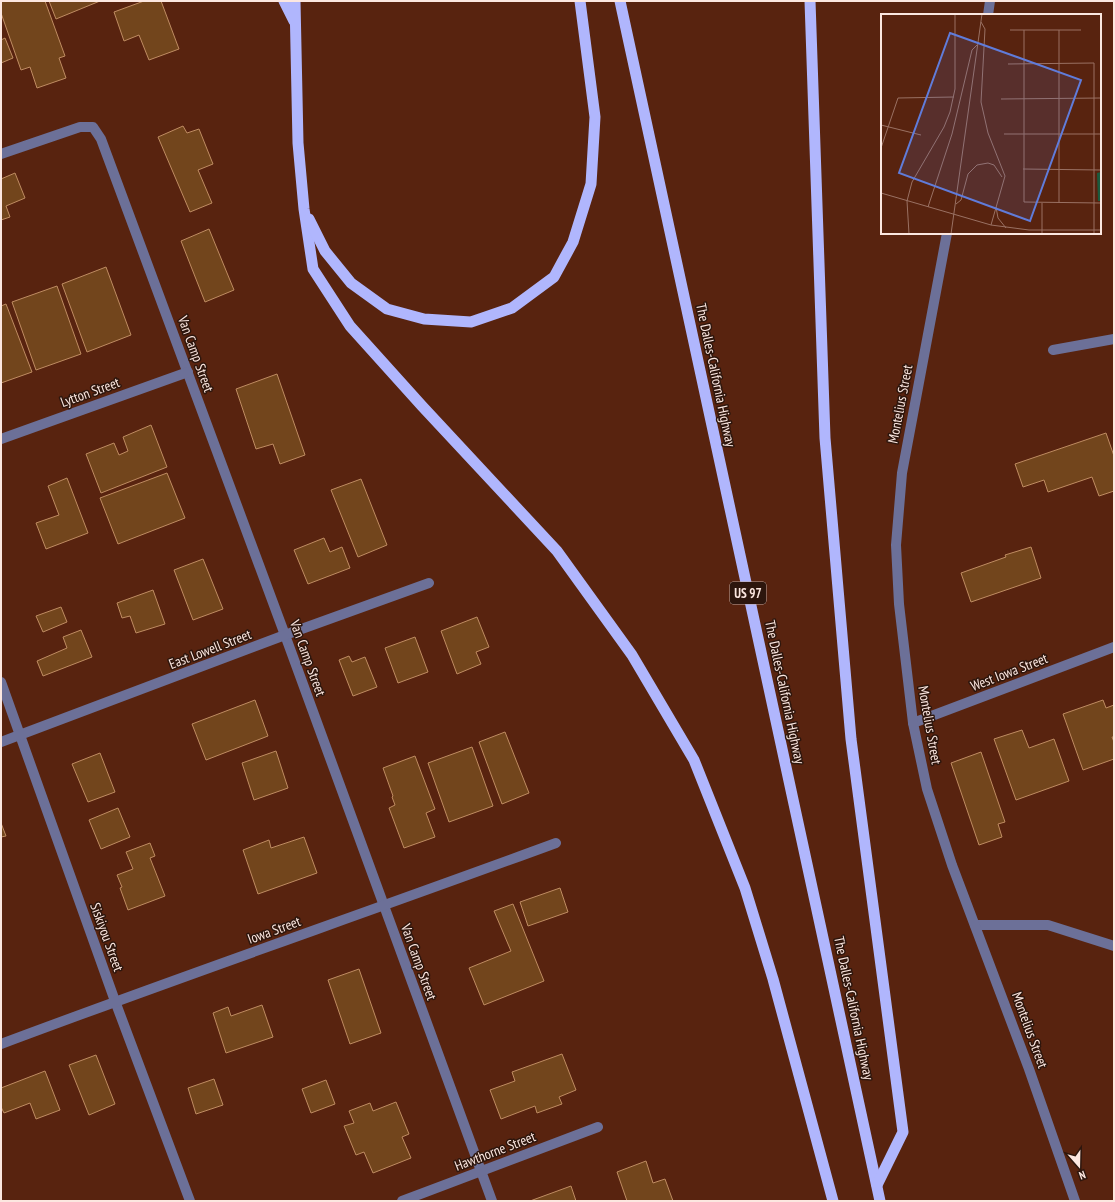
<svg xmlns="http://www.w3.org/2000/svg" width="1115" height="1202" font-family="'PT Sans Narrow',sans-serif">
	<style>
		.building { fill: #72451c; stroke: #bf8c62 }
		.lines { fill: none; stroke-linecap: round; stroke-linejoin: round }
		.service { stroke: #6c7098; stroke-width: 10 }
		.minor { stroke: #6c7098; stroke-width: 10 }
		.tertiary { stroke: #6c7098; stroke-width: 10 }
		.trunk { stroke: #b0b6fd; stroke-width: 11 }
		.labels { text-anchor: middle; stroke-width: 3; stroke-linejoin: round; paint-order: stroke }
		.shield { fill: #2d160d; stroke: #bea8a1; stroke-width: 1 }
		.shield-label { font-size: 13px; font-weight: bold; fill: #fce7e0 }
		.street-label { font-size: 14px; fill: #fce7e0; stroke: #2d160d }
		.inset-road { fill: none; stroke: #9a7163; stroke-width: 1 }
		.view { fill: #607cda; fill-opacity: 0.15; stroke: #607cda; stroke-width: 2 }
		.inset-edge { fill: none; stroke: #fce7e0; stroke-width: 2 }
	</style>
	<rect width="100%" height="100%" fill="#58230f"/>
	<g class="building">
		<path d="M1,1H45L65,56L59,58L66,78L37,88L30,67L21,70L1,13Z"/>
		<path d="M49,1H100L56,19Z"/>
		<path d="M144,1H161L179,49L149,60L139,35L124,41L114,12Z"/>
		<path d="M5,38L13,58L1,63V40Z"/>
		<path d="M183,126L187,133L199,129L213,164L198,170L212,203L190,212L158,137Z"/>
		<path d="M15,173L25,198L6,206L10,217L1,220V179Z"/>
		<path d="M209,229L234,290L205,302L181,241Z"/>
		<path d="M106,267L131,335L87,352L62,284Z"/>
		<path d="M57,286L81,354L36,370L12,302Z"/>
		<path d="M6,304L32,372L1,383V306Z"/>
		<path d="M277,374L305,455L280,464L273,444L256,449L236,389Z"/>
		<path d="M151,425L167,467L101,493L86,454L114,443L119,455L128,451L123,437Z"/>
		<path d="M1106,433L1114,456V491L1099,496L1092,477L1048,492L1044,480L1023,487L1015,464Z"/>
		<path d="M167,473L185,518L118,544L100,498Z"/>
		<path d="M67,478L88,533L46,549L36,523L59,515L48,486Z"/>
		<path d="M361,479L387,545L358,557L331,490Z"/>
		<path d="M324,538L330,552L342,547L350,568L308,584L294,550Z"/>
		<path d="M1031,547L1041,578L971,602L961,573L1006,557L1005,555Z"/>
		<path d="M203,559L223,609L193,620L174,570Z"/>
		<path d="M153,590L165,624L136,633L130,616L122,618L117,603Z"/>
		<path d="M61,607L67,622L43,632L36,616Z"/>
		<path d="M477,617L489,647L476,652L481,664L457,674L441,631Z"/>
		<path d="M81,630L92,657L43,676L37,661L67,648L63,637Z"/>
		<path d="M415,637L428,672L398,683L385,648Z"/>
		<path d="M349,656L352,662L365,657L377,687L353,696L339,660Z"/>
		<path d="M255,700L268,736L206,760L192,724Z"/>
		<path d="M1103,700L1106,708L1114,705V737H1112L1114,742V759L1083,770L1063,714Z"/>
		<path d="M1022,730L1029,748L1054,739L1069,781L1016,800L994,739Z"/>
		<path d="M505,732L529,793L502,804L479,742Z"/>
		<path d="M472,747L493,806L449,822L428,763Z"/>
		<path d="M276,751L288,788L254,800L242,763Z"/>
		<path d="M981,752L1005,822L998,824L1002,837L979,845L951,763Z"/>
		<path d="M100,753L115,792L88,802L72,764Z"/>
		<path d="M415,756L435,809L426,813L435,837L404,848L389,808L395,805L392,797L393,796L383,768Z"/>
		<path d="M118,808L130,837L101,849L89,820Z"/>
		<path d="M1,823L6,836L1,837Z"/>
		<path d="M304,837L317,873L258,894L243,850L269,840L271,848Z"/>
		<path d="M150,843L155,856L150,858L165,896L128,910L120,888L122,887L117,875L133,869L126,852Z"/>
		<path d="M560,888L568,912L528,926L520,902Z"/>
		<path d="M513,904L544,981L484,1005L469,968L511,951L494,911Z"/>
		<path d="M359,969L381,1033L350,1044L328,980Z"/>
		<path d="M262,1005L273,1037L226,1053L213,1013L228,1007L231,1016Z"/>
		<path d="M562,1054L576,1090L559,1097L562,1104L537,1113L535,1106L501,1119L490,1090L515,1081L512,1072Z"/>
		<path d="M96,1055L115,1104L89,1115L69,1065Z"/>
		<path d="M45,1071L60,1110L36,1119L30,1103L4,1113L1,1107V1088Z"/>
		<path d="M214,1079L223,1105L196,1114L188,1088Z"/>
		<path d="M326,1080L335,1104L311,1113L302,1089Z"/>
		<path d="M396,1102L409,1134L402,1137L411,1158L373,1173L364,1152L356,1155L344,1126L354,1123L349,1111L370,1103L373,1111Z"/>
		<path d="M646,1161L653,1183L665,1179L673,1201H627L617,1172Z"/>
		<path d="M571,1186L576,1201H530Z"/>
	</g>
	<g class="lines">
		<path class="service" d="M975,925H1048L1114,946"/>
		<g class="minor">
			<path d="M1,154L80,127H93L101,139L285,635L492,1201"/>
			<path d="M1053,350L1114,339"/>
			<path d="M1,439L188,372"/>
			<path d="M1,682L115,1001L190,1201"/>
			<path d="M913,723L1114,647"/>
			<path d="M1,742L285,635L429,583"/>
			<path d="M1,1044C185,975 371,911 556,843"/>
			<path d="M402,1201L598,1127"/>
		</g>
		<g class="tertiary">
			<path d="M988,15L990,1"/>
			<path d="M947,233L902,473L896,545L899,604L913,723L927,789L952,865L1029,1069L1075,1201"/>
		</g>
		<g class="trunk">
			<path d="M284,1L294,21"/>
			<path d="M295,1L298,143L304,209L313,269L350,326L422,406L557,551L632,655L694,760L745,888L773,979L833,1201"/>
			<path d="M620,1L880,1201"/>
			<path d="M810,1L825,438L851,739L903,1132L877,1185"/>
			<path d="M309,219L325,251L351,283L387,309L424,319L471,322L512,308L554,277L573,242L591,184L595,117L580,1"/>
		</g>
	</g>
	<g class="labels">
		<rect class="shield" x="730" y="582" width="36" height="22" rx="3"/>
		<g class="shield-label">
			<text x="748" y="598">US 97</text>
		</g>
		<g class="street-label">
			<text transform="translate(196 354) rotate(70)" y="5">Van Camp Street</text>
			<text transform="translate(716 375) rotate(78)" y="5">The Dalles-California Highway</text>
			<text transform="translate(90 392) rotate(-20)" y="5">Lytton Street</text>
			<text transform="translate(900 404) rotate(-79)" y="5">Montelius Street</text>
			<text transform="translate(210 649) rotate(-21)" y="5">East Lowell Street</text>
			<text transform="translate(308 658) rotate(70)" y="5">Van Camp Street</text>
			<text transform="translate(1009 672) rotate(-21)" y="5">West Iowa Street</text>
			<text transform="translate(785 692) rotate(78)" y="5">The Dalles-California Highway</text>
			<text transform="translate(930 725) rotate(80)" y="5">Montelius Street</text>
			<text transform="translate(274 930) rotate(-20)" y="5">Iowa Street</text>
			<text transform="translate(107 937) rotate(70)" y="5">Siskiyou Street</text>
			<text transform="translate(419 962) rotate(70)" y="5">Van Camp Street</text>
			<text transform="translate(854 1008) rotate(78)" y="5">The Dalles-California Highway</text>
			<text transform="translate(1030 1030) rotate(70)" y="5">Montelius Street</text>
			<text transform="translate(495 1151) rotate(-21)" y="5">Hawthorne Street</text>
		</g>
	</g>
	<g transform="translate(881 14)">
		<rect width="220" height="220" fill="#58230f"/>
		<path d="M220,158V187H217L216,159Z" fill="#1b5b3e"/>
		<path class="inset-road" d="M100,8L104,15L100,88L107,119L124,162L110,211M129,16H200M143,16V188L220,189M127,50L213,49V220M120,85L220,84M0,111L40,121M123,120H220M0,134L17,84L73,83M142,155L220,156M0,179L110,211L148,216H220M26,187L31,168L63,113L69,98L74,75V0M26,187L28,220M161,189V220M178,189V16M75,190L80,186L87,160L96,151L107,149L113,151L121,163M47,193L71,120L91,36L96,31M115,193L117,204L125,214M70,220L101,0"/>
		<path class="view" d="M69,19L200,66L149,207L18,159Z"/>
		<rect width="220" height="220" class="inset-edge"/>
	</g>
	<rect width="1115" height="1202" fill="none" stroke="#fce7e0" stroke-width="4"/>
	<g transform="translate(1079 1166) rotate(160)" stroke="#2d160d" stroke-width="3" paint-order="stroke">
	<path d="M0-3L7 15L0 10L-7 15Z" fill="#fce7e0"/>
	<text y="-6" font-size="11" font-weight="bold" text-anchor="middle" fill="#fce7e0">N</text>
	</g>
</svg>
